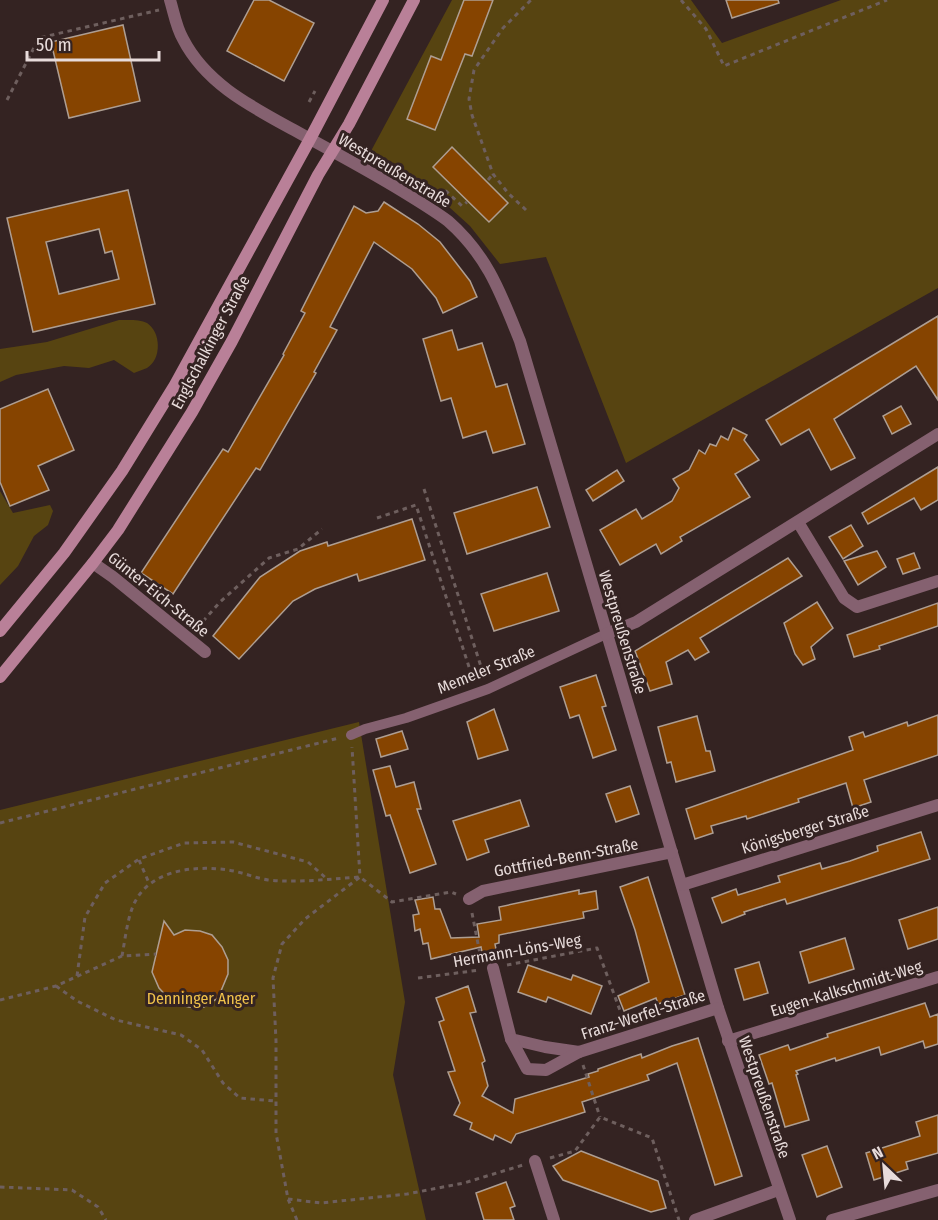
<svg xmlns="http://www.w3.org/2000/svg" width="938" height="1220" font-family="'Fira Sans Condensed',sans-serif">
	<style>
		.green { fill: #574411 }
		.building { fill: #864400; stroke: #ae9e92; stroke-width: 1.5; fill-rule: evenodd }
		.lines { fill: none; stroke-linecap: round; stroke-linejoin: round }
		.path { stroke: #6e5f5e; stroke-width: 3; stroke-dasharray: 4.5 4.5; stroke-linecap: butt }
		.service { stroke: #856170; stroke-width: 10 }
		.minor { stroke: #856170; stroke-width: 12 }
		.secondary { stroke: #b98098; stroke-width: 12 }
		.labels { text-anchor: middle; stroke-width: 6; stroke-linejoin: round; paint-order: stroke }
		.street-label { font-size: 16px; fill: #e8dcdb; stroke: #342322 }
		.park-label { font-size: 16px; fill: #efc14a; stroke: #342322 }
	</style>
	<rect width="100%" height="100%" fill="#342322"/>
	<g class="green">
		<path d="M452,0H691L722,43L841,0H938V288L626,463L546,257L500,264L470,226L438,197L386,167L371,151Z"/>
		<path d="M119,320C127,320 140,319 147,323C161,332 162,359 147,368C143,370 138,371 134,373L114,360L89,368L64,366L16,375L0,382V349L47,342Z"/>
		<path d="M0,491L13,513L50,505L53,511L48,525L34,536L18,566L0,585Z"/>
		<path d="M359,722L405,1002L393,1075L426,1220H0V810Z"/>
	</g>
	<g class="building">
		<path d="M254,0H269L314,23L284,81L227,51Z"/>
		<path d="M464,0H493L472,56L465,54L435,130L407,119L431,56L441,60Z"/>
		<path d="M726,0H778L779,3L732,18Z"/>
		<path d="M123,25L140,101L69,118L51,42Z"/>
		<path d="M452,147L508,203L489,222L433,167Z"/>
		<path d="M128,190L155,304L33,332L7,218ZM99,229L105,253L112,251L119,279L59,294L46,242Z"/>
		<path d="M384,202L418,224L440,242L470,281L477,297L443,313L436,298L412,269L374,242L330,327L337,330L314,372L316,373L260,470L256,468L173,594L141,573L223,449L228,452L284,355L283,354L305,313L301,311L354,206L366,213L378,211Z"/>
		<path d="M938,316V400L916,366L834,419L855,458L831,470L809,429L781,445L766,420Z"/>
		<path d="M452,330L458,350L482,343L496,387L507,384L525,444L493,453L486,431L463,438L451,398L441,401L423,339Z"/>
		<path d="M48,389L74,450L38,466L49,490L10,506L0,482V409Z"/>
		<path d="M901,406L911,424L892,434L883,416Z"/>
		<path d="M733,428L747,435L744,440L759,460L735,474L750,497L680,537L682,541L661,554L656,544L620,565L600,530L636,509L642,519L672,501L679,488L673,479L689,470L699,450L705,454L710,444L716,446L721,436L728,440Z"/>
		<path d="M938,467V500L921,510L914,498L868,524L862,513Z"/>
		<path d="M617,470L624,481L593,501L586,490Z"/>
		<path d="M537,487L550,527L467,554L454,513Z"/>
		<path d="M412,519L425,560L359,581L357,574L315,589L293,601L239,659L213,636L260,577L300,551L327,542L328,546Z"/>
		<path d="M851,525L863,546L843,559L829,537Z"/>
		<path d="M877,551L886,567L858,585L844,561Z"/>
		<path d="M914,553L920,568L903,574L897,559Z"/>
		<path d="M788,558L802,576L700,638L709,652L695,660L688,650L666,662L672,684L650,691L635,651Z"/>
		<path d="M547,573L559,611L494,631L481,594Z"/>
		<path d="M817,602L833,628L811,647L815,659L803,665L795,654L784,623Z"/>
		<path d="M938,603V626L879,646L880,649L854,657L847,635Z"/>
		<path d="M596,675L606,706L602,707L616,750L593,758L579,715L570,718L560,687Z"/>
		<path d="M494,709L508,750L478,759L467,722Z"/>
		<path d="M938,715V755L864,780L871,802L853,808L846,783L798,799L799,802L747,819L746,816L711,826L713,833L695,839L686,809L853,750L849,737L863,732L865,737L907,722L908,726Z"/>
		<path d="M697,716L706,751H710L715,771L676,782L671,762L667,763L658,727Z"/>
		<path d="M402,731L408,749L381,757L376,739Z"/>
		<path d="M390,766L396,787L414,782L421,809H417L436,864L410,873L390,815L386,816L373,770Z"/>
		<path d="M630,786L639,814L616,822L606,794Z"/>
		<path d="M520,800L529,826L485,840L489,852L467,860L453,821Z"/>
		<path d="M921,832L930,859L787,904L785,899L744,912L745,914L722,923L712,898L736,889L738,895L780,882L778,876L820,863L822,869L850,861L878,851L877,846Z"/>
		<path d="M648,877L685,995L658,1004L656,998L624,1011L618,996L649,982L635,930L620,887Z"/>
		<path d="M579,890V894L596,891L598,909L583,912L584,918L499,935V943L495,944L498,960L484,963L481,947L431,959L428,943L423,944L420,929L415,931L413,915L419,914L415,900L433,897L435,909H440L451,938L479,937L477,924L501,920L499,907Z"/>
		<path d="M938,907V939L908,949L899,920Z"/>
		<path d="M164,921L174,935L185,930L200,931L212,935L222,947L228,960V974L218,998L204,1007H189L173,1003L159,988L152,972Z"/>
		<path d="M845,938L854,969L809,983L800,952Z"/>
		<path d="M759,962L768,993L744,1000L735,969Z"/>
		<path d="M528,965L571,980L573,975L602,986L591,1014L548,997L546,1002L518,992Z"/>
		<path d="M468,986L476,1012L470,1013L485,1061L482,1063L488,1086L482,1096L513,1113L515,1099L589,1077L588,1074L598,1071V1069L632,1057L641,1054L642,1058L672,1046L698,1038L742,1176L715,1185L677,1063L647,1075L649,1080L582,1102L585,1112L516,1134L511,1143L495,1135L493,1140L470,1129L472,1123L454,1115L460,1103L448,1072L455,1071L439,1022L444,1020L436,998Z"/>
		<path d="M925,1003L930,1017L938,1014V1044L925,1048L923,1041L881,1055L879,1047L836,1061L835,1058L796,1071L798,1074L796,1075L809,1120L785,1127L772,1083L769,1084L759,1055L788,1045L790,1050L828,1037L827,1034Z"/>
		<path d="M938,1115V1153L906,1162L908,1169L874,1180L866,1153L920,1136L916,1122Z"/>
		<path d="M827,1146L842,1187L817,1197L802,1155Z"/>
		<path d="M581,1151L658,1181L666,1208L651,1212L563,1180L553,1166Z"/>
		<path d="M506,1182L515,1206L510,1208L514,1220H484L476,1193Z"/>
	</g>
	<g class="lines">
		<g class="path">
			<path d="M681,0L706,29L724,66L887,0"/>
			<path d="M7,100L39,38L159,10"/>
			<path d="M309,102L315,91"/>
			<path d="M488,180L493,174"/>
			<path d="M439,198L446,191L462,206L467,202"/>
			<path d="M526,210L508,193L493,174L472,115L469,99L474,70L503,28L531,0"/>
			<path d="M424,489L484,676"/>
			<path d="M377,518L416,505L473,679"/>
			<path d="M197,628L220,602L269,558L298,549L322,529"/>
			<path d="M0,823L339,738"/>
			<path d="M139,860L149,883"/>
			<path d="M472,913L481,959"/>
			<path d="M122,956C125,940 127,921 133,906C148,870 193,865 228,870C242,872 255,878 268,880C299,883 329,879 360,877L392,902L451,892L456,894"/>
			<path d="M507,965L597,948L625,1024"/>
			<path d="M77,976L85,917L105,883L139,859L184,843L233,842L308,862L327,879"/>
			<path d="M418,978L480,970"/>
			<path d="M56,986L77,1001L116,1020L181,1035L202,1050L223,1083L240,1098L275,1101"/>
			<path d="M0,1000L56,986L122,956L156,954"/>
			<path d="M583,1065L600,1117"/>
			<path d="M550,1158L575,1151L600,1117L652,1138L679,1220"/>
			<path d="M0,1187L72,1190L98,1207L106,1220"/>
			<path d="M288,1199L321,1203L407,1194L464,1183L523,1165"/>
			<path d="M297,1220L288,1199L276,1133V1041L273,978L282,944L305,919L360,877L352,747"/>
		</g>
		<path class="service" d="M351,735L365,729L406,718L488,689L606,634"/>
		<g class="minor">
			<path d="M170,0C174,13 176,27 183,39C206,84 252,107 294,130C333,152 372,172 410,196C423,204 436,212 448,221C488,256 501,294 520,341L718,1008L790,1220"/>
			<path d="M798,522L844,598L857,607L938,581"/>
			<path d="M93,563L113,577L205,652"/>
			<path d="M606,634L636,622L938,434"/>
			<path d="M682,885L938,805"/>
			<path d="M469,899L483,891L672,852"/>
			<path d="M493,968L511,1039L545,1047L579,1052L718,1008"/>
			<path d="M511,1039L527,1069L546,1070L579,1052"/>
			<path d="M728,1041L938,977"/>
			<path d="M535,1161L554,1220"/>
			<path d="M695,1220L778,1190"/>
			<path d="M832,1220L938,1190"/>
		</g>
		<g class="secondary">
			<path d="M0,631L64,553L122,471L175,385L310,139L383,0"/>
			<path d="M0,677L93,563L118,530L192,412L232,341L318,175L349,124L414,0"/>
		</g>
	</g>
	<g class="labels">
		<g class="street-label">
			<text transform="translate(395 170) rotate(31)" y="6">Westpreußenstraße</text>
			<text transform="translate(210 342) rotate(-62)" y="6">Englschalkinger Straße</text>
			<text transform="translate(159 594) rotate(39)" y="6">Günter-Eich-Straße</text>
			<text transform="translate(623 632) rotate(73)" y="6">Westpreußenstraße</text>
			<text transform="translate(486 669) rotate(-22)" y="6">Memeler Straße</text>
			<text transform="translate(805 829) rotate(-17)" y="6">Königsberger Straße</text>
			<text transform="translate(566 857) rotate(-11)" y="6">Gottfried-Benn-Straße</text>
			<text transform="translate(517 950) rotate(-10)" y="6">Hermann-Löns-Weg</text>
			<text transform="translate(846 988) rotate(-17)" y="6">Eugen-Kalkschmidt-Weg</text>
			<text transform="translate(643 1014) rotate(-18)" y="6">Franz-Werfel-Straße</text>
			<text transform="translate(765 1097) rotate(71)" y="6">Westpreußenstraße</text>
		</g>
		<g class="park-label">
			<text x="201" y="1004">Denninger Anger</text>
		</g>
	</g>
	<g transform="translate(884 1166) rotate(334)" stroke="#342322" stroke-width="4.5" paint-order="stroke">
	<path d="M0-4.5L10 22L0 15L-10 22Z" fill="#e8dcdb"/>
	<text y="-9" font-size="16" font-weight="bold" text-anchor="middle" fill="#e8dcdb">N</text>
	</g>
	<path d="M27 51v9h132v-9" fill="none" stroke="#e8dcdb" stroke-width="3"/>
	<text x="36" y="51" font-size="18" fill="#e8dcdb" stroke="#342322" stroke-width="4.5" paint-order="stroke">50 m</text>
</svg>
